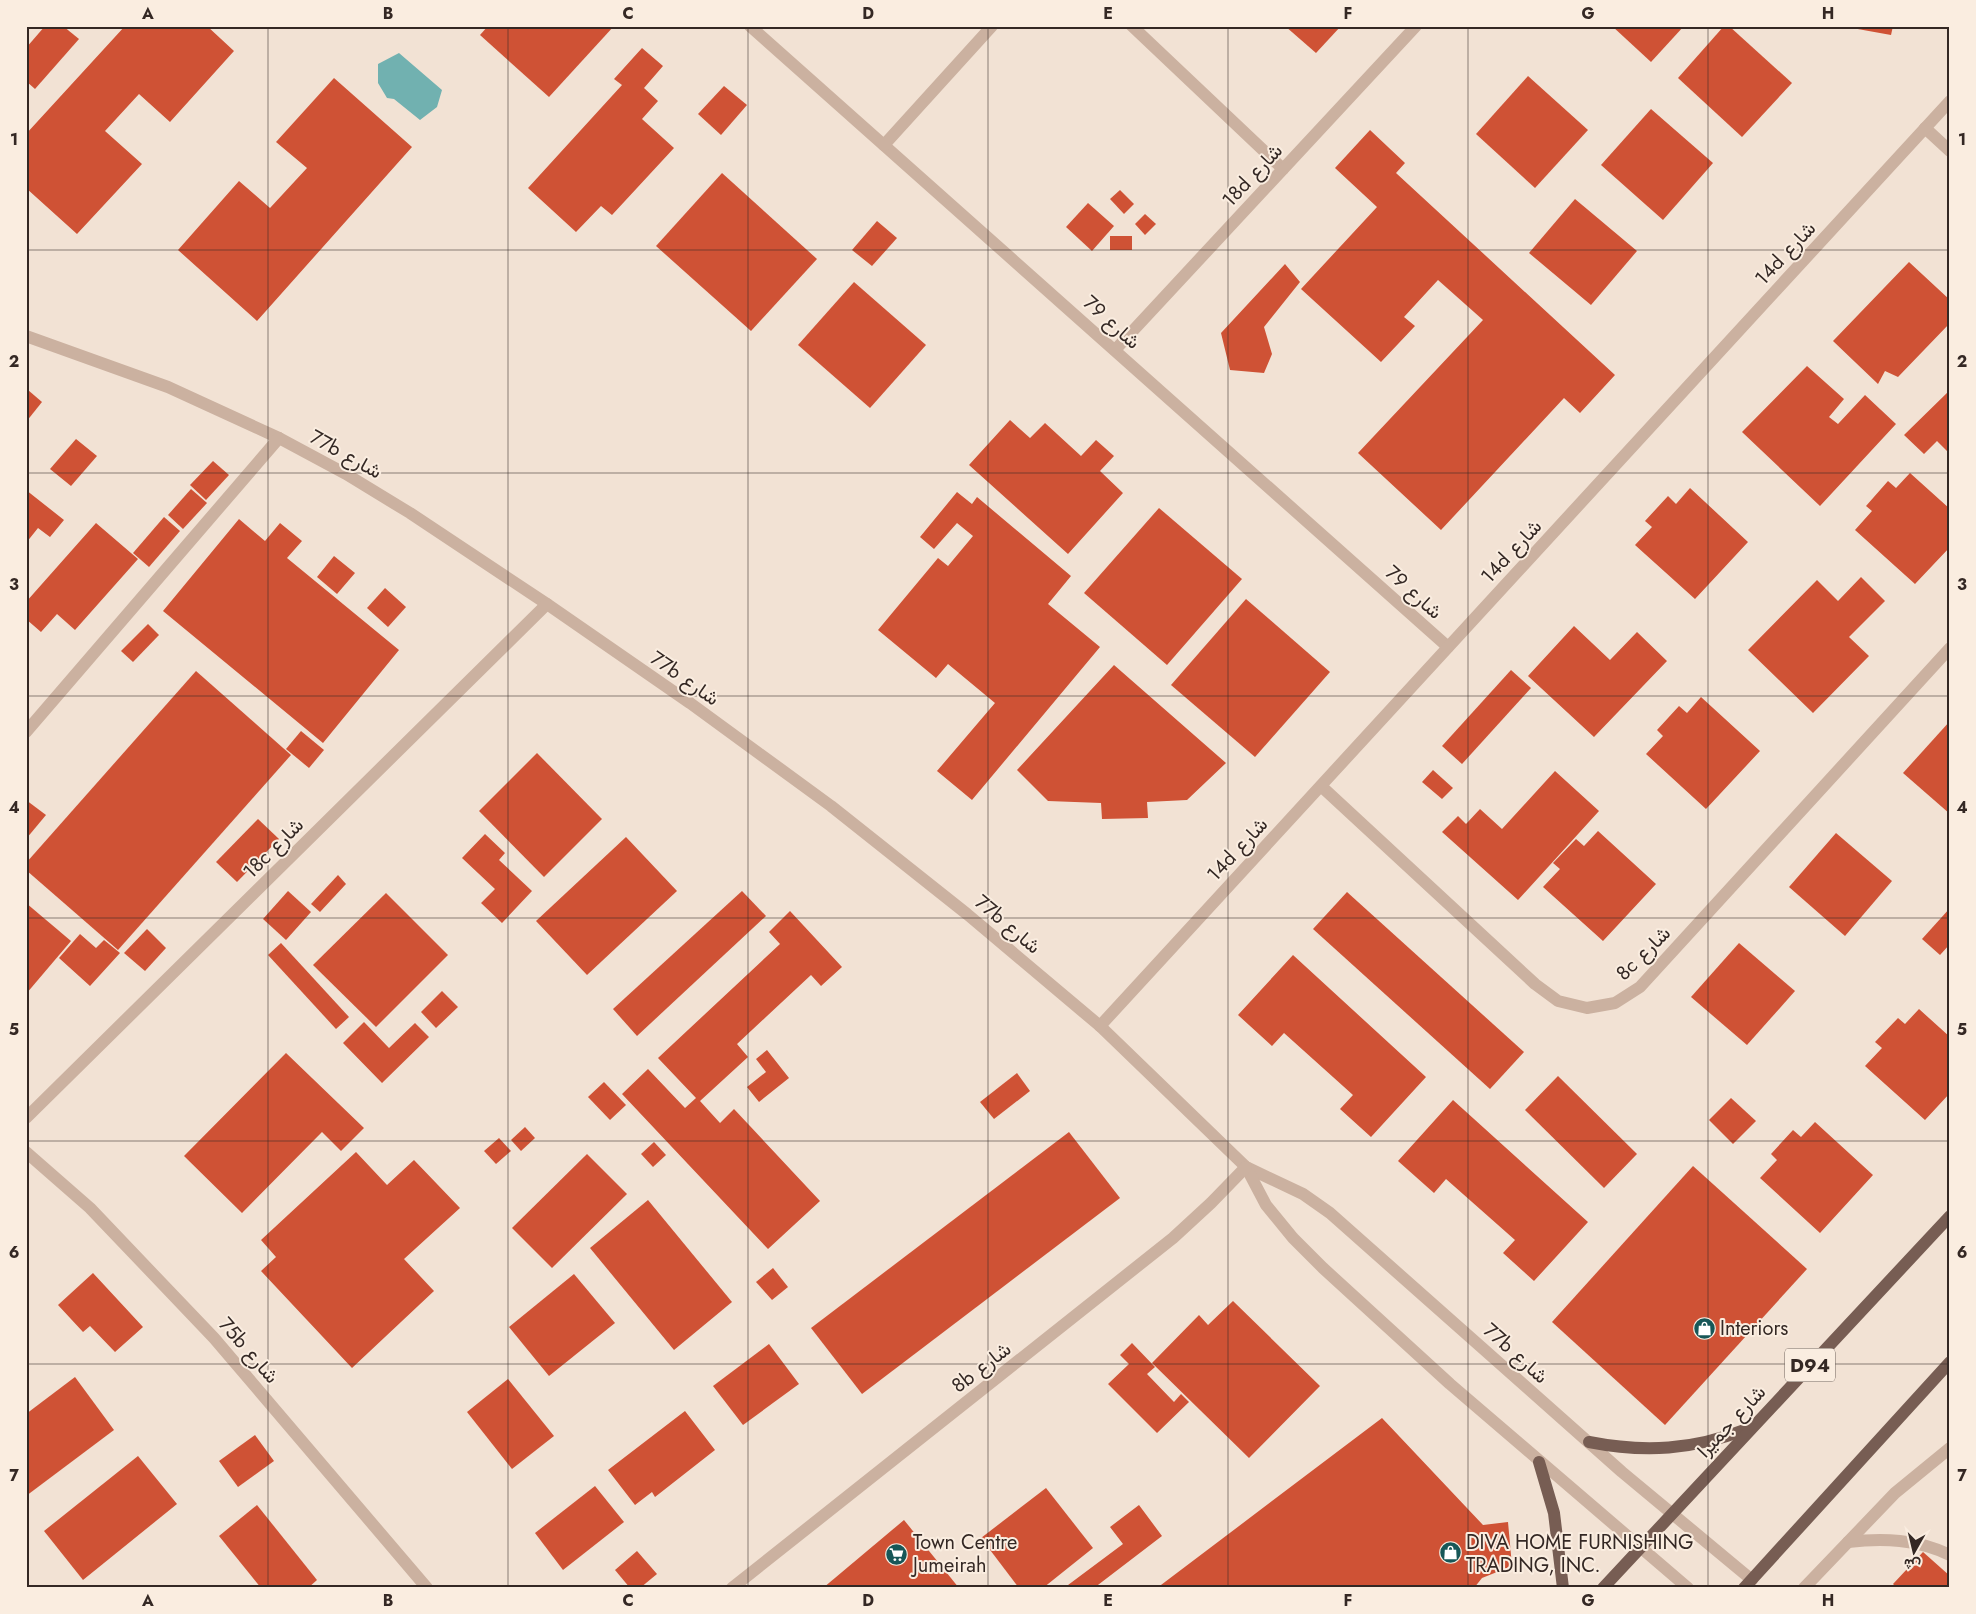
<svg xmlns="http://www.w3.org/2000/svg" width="1976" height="1614" font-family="Jost,Vazirmatn,sans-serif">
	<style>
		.water { fill: #71b1b0 }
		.building { fill: #cf5235 }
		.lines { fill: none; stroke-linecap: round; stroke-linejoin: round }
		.minor { stroke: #cbb1a0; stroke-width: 12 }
		.major { stroke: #775d53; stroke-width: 12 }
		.grid { fill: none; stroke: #342824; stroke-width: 1; stroke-opacity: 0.55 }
		.labels { text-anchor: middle; stroke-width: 4; stroke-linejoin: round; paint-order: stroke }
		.shield { fill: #faede0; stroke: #6f635c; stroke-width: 1 }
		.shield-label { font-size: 19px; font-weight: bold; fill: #342824 }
		.street-label { font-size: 20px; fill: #342824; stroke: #faede0 }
		.poi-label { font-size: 20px; fill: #342824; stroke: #faede0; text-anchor: start }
		.neatline { fill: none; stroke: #342824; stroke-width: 2 }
		.grid-label { font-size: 16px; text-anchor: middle; font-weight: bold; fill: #342824 }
	</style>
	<rect width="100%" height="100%" fill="#f2e2d4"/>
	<path class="water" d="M399,53L442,90L437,107L420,120L394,99L387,98L378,83V64Z"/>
	<g class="building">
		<path d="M45,26H63L79,39L35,89L26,81V48Z"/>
		<path d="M125,26H207L234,51L170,122L139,94L105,131L142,164L77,234L26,188V134Z"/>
		<path d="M488,26H614L549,97L480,35Z"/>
		<path d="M1285,26H1341L1316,53Z"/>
		<path d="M1612,26H1684L1651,62Z"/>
		<path d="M1724,26H1729L1792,83L1742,137L1678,78Z"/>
		<path d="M1841,26H1893L1891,35Z"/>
		<path d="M642,48L663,66L644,88L658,101L642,119L674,148L612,215L601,206L576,232L528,188L622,85L614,79Z"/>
		<path d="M1528,76L1588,130L1535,188L1476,134Z"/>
		<path d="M334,78L412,147L257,321L178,250L239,181L270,208L307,168L276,142Z"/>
		<path d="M724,86L747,105L721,135L698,114Z"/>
		<path d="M1651,109L1713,163L1663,220L1601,165Z"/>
		<path d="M1370,130L1405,163L1396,173L1615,375L1580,413L1564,398L1441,530L1358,453L1483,320L1438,280L1404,317L1415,326L1381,362L1301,289L1377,207L1335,168Z"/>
		<path d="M722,173L817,259L751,331L656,246Z"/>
		<path d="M1120,190L1134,204L1124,214L1110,199Z"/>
		<path d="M1575,199L1637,251L1591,305L1529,253Z"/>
		<path d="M1088,203L1114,226L1092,251L1066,227Z"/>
		<path d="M1145,214L1156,224L1145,235L1135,224Z"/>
		<path d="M877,221L897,238L872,266L852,250Z"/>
		<rect x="1110" y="236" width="22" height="14"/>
		<path d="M1909,262L1950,300V323L1898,377L1885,371L1878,384L1833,341Z"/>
		<path d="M1285,264L1300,282L1264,327L1272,354L1264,373L1230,370L1221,333Z"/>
		<path d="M854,282L926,345L870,408L798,345Z"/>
		<path d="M1807,366L1844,399L1829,417L1838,424L1865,395L1896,424L1820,506L1742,432Z"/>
		<path d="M28,390L42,402L26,422V392Z"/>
		<path d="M1950,390V454L1937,441L1924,454L1904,435Z"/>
		<path d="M1010,420L1030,438L1045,423L1081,456L1096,440L1114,456L1100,471L1123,493L1068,554L969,465Z"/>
		<path d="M76,439L97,456L71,486L50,469Z"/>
		<path d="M213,461L229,475L206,500L190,485Z"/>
		<path d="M1910,473L1950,509V547L1915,584L1855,530L1872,511L1866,506L1888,481L1896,488Z"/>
		<path d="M1690,488L1748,542L1695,599L1635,545L1652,527L1645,521L1668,496L1676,504Z"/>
		<path d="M191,489L207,503L183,529L168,515Z"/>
		<path d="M26,490L64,520L50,537L38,528L26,543Z"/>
		<path d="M957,492L972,504L977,497L1071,576L1048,604L1100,647L972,800L937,771L995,703L948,664L936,678L878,630L938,558L948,566L973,536L957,523L934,549L920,537Z"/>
		<path d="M1159,508L1242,579L1167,665L1084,593Z"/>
		<path d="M164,517L180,531L149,567L133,553Z"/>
		<path d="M239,519L265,541L280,523L302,541L287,558L399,650L323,743L163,611Z"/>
		<path d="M96,523L138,559L75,630L57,614L41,632L26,619V602Z"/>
		<path d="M334,556L355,573L337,594L317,577Z"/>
		<path d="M1861,577L1885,601L1849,637L1869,656L1813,713L1748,650L1817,580L1838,601Z"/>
		<path d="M385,588L406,607L388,627L367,608Z"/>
		<path d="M1246,599L1330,672L1255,757L1171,685Z"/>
		<path d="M148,624L159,635L133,662L121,651Z"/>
		<path d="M1574,626L1610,660L1637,632L1667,661L1594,737L1528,676Z"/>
		<path d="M1114,665L1226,763L1187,800L1147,802L1148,818L1102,819L1101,803L1048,801L1017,770Z"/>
		<path d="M1511,670L1531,688L1462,764L1442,746Z"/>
		<path d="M196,671L291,755L118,950L26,870V863Z"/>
		<path d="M1701,697L1760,751L1706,809L1646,754L1663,736L1657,730L1679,706L1687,713Z"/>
		<path d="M1950,721V814L1903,773Z"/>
		<path d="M301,731L324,750L309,768L286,749Z"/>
		<path d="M537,753L602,819L544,877L479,811Z"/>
		<path d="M1433,770L1453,788L1442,799L1422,782Z"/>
		<path d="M1555,771L1599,811L1518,900L1442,832L1458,816L1466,824L1480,809L1502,829Z"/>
		<path d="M26,800L46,815L26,839Z"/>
		<path d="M258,819L279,839L237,882L216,862Z"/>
		<path d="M1598,831L1656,884L1603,941L1543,887L1560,869L1553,863L1576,839L1584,846Z"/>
		<path d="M1836,833L1892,881L1845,936L1789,887Z"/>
		<path d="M485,834L505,853L499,860L532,891L502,923L481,903L495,889L462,858Z"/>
		<path d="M626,837L677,891L587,975L536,921Z"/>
		<path d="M338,875L346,884L320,912L311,904Z"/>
		<path d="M288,891L311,912L286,940L263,919Z"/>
		<path d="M742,891L766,916L637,1036L613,1009Z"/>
		<path d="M1347,892L1524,1052L1490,1089L1313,929Z"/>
		<path d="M386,893L448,955L376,1027L313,965Z"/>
		<path d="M26,903L71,941L26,994Z"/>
		<path d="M1950,908V944L1940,955L1922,939Z"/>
		<path d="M790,911L842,967L821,986L811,975L737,1044L748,1057L700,1101L720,1123L734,1109L820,1201L768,1249L622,1094L648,1069L685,1108L696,1098L658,1058L780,944L769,932Z"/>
		<path d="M147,929L166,948L145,971L124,953Z"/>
		<path d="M80,934L96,948L104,940L120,953L90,986L59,958Z"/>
		<path d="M281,943L349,1017L336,1029L268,955Z"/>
		<path d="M1739,943L1795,991L1747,1045L1691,997Z"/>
		<path d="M1293,955L1426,1077L1371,1137L1340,1109L1353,1095L1284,1033L1272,1046L1238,1015Z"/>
		<path d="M442,991L458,1007L436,1028L421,1012Z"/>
		<path d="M1919,1009L1950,1037V1093L1925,1120L1865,1066L1882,1048L1875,1042L1898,1018L1905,1024Z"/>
		<path d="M364,1022L389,1048L415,1023L429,1037L382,1083L343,1043Z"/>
		<path d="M767,1050L789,1078L759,1102L747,1087L766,1072L756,1059Z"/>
		<path d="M286,1053L364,1128L341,1151L322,1132L242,1213L184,1156Z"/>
		<path d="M1017,1073L1030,1091L994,1119L980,1102Z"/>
		<path d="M1558,1076L1637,1154L1604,1188L1525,1110Z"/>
		<path d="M604,1082L626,1105L610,1120L588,1097Z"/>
		<path d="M1731,1098L1756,1121L1733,1144L1709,1120Z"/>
		<path d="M1453,1100L1588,1222L1534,1281L1503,1253L1515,1240L1446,1179L1434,1193L1398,1161Z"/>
		<path d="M1815,1122L1873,1175L1820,1233L1760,1178L1777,1160L1771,1154L1793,1130L1801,1137Z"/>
		<path d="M525,1127L535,1138L521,1151L511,1140Z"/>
		<path d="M1069,1132L1120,1198L862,1394L811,1328Z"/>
		<path d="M499,1138L511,1151L496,1164L484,1151Z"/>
		<path d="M654,1142L666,1155L653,1167L641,1154Z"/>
		<path d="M356,1152L387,1185L414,1160L460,1208L404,1259L434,1291L352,1368L261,1271L276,1257L261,1240Z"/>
		<path d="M587,1154L627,1194L552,1268L512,1228Z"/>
		<path d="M1693,1166L1807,1269L1665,1425L1552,1322Z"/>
		<path d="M648,1200L732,1302L674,1350L590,1248Z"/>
		<path d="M773,1268L788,1287L772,1300L756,1282Z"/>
		<path d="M93,1273L143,1327L115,1352L90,1326L83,1332L58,1305Z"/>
		<path d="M574,1274L615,1323L549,1376L509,1327Z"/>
		<path d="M1233,1301L1320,1386L1249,1458L1152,1363L1199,1315L1208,1325Z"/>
		<path d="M1132,1343L1155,1367L1147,1374L1174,1402L1181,1394L1189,1402L1157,1433L1108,1384L1129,1364L1120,1355Z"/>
		<path d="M769,1344L799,1384L743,1425L713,1386Z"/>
		<path d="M75,1377L114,1430L26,1496V1414Z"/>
		<path d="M508,1379L554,1436L512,1469L467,1412Z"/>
		<path d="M685,1411L715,1450L655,1497L652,1492L635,1505L608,1470Z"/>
		<path d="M1382,1418L1483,1525L1508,1522L1512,1566L1482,1578L1474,1588H1157Z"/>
		<path d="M255,1435L274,1461L238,1487L219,1461Z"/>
		<path d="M138,1456L177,1504L83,1580L44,1531Z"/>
		<path d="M595,1486L624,1522L563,1570L535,1533Z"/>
		<path d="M1046,1488L1093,1548L1043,1588H1019L981,1538Z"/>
		<path d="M257,1505L317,1580L308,1588H261L219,1536Z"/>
		<path d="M1139,1505L1162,1536L1094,1588H1064L1123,1544L1110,1527Z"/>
		<path d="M904,1520L959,1588H823Z"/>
		<path d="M637,1551L657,1574L640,1588H630L615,1570Z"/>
		<path d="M1923,1552L1950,1576V1588H1897L1893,1584Z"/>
	</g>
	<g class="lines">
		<g class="minor">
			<path d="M750,26L1448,647"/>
			<path d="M1132,26L1283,169"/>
			<path d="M1925,128L1950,151"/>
			<path d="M884,145L992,26"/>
			<path d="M26,336L168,387L279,438L346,474L410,513L547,604L690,703L831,806L967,914L1100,1026L1246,1167L1303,1194L1330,1213L1622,1472L1752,1580"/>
			<path d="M1115,350L1416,26"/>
			<path d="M26,732L279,438"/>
			<path d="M1321,786L1535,984L1558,1001L1587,1008L1615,1003L1640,987L1950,648"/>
			<path d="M1100,1026L1950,101"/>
			<path d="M26,1118L547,604"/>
			<path d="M26,1152L90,1208L214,1338L427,1588"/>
			<path d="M1246,1167L1266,1205L1293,1238L1323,1268L1450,1384L1688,1588"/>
			<path d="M1848,1542C1883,1538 1917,1539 1950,1555"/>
			<path d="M732,1588L1173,1238L1211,1203L1246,1167"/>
			<path d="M1804,1588L1895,1493L1950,1448"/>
		</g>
		<g class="major">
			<path d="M1589,1442C1645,1453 1693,1450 1747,1429"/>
			<path d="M1539,1462L1554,1513L1563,1588"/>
			<path d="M1603,1588L1950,1216"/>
			<path d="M1744,1588L1950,1362"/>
		</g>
	</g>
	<path class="grid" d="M268,26V1588M508,26V1588M748,26V1588M988,26V1588M1228,26V1588M1468,26V1588M1708,26V1588M26,250H1950M26,473H1950M26,696H1950M26,918H1950M26,1141H1950M26,1364H1950"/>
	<defs>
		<symbol id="shop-disc" viewBox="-11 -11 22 22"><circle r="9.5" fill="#175758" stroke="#faede0"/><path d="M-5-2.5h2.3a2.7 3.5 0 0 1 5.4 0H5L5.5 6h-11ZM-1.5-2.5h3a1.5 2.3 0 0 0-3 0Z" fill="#fff"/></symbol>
		<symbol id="supermarket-disc" viewBox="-11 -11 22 22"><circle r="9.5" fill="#175758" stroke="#faede0"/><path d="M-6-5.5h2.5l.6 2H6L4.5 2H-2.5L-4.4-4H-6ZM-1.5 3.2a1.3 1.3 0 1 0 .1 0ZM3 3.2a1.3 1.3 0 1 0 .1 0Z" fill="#fff"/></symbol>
	</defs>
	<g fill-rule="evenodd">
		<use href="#shop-disc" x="1692" y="1316" width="25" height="25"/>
		<use href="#shop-disc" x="1438" y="1540" width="25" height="25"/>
		<use href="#supermarket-disc" x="884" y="1542" width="25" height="25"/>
	</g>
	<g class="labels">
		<rect class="shield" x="1785" y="1348.5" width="50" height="33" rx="4"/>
		<g class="shield-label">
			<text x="1810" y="1372">D94</text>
		</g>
		<g class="street-label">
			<text transform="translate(1252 175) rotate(-47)" y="7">18d شارع</text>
			<text transform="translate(1785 253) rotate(-47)" y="7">14d شارع</text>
			<text transform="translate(1112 322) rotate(42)" y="7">شارع 79</text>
			<text transform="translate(346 454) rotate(29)" y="7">77b شارع</text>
			<text transform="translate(1511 551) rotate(-47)" y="7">14d شارع</text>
			<text transform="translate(1414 592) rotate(42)" y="7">شارع 79</text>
			<text transform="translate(685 678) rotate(35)" y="7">77b شارع</text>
			<text transform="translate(273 848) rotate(-45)" y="7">18c شارع</text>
			<text transform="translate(1237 849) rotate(-47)" y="7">14d شارع</text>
			<text transform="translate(1008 924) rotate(40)" y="7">77b شارع</text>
			<text transform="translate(1643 953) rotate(-45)" y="7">8c شارع</text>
			<text transform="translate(249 1350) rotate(49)" y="7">75b شارع</text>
			<text transform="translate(1516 1353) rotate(42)" y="7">77b شارع</text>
			<text transform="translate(981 1367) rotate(-38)" y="7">8b شارع</text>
			<text transform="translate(1731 1421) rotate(-47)" y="7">شارع جميرا</text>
		</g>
		<g class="poi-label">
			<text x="1720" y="1335">Interiors</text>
			<text x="913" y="1549">Town Centre<tspan x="913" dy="23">Jumeirah</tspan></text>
			<text x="1466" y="1549">DIVA HOME FURNISHING<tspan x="1466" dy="23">TRADING, INC.</tspan></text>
		</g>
	</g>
	<rect width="1976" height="1614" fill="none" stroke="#faede0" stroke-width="55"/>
	<g transform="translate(1914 1552) rotate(188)" stroke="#faede0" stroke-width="4" paint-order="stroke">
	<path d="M0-4L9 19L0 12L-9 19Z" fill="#342824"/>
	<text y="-8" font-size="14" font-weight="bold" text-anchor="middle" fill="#342824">ش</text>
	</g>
	<rect x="28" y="28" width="1920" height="1558" class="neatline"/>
	<g class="grid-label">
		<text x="148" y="19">A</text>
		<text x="388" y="19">B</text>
		<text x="628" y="19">C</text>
		<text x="868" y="19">D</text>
		<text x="1108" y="19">E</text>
		<text x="1348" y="19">F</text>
		<text x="1588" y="19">G</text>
		<text x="1828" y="19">H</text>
		<text x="14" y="145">1</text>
		<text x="1962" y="145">1</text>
		<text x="14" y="367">2</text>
		<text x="1962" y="367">2</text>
		<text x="14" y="590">3</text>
		<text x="1962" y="590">3</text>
		<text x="14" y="813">4</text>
		<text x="1962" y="813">4</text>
		<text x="14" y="1035">5</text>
		<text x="1962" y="1035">5</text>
		<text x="14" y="1258">6</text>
		<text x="1962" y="1258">6</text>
		<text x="14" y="1481">7</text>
		<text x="1962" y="1481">7</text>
		<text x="148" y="1606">A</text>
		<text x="388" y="1606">B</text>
		<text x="628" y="1606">C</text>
		<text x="868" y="1606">D</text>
		<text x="1108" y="1606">E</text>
		<text x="1348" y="1606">F</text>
		<text x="1588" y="1606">G</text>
		<text x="1828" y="1606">H</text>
	</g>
</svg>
